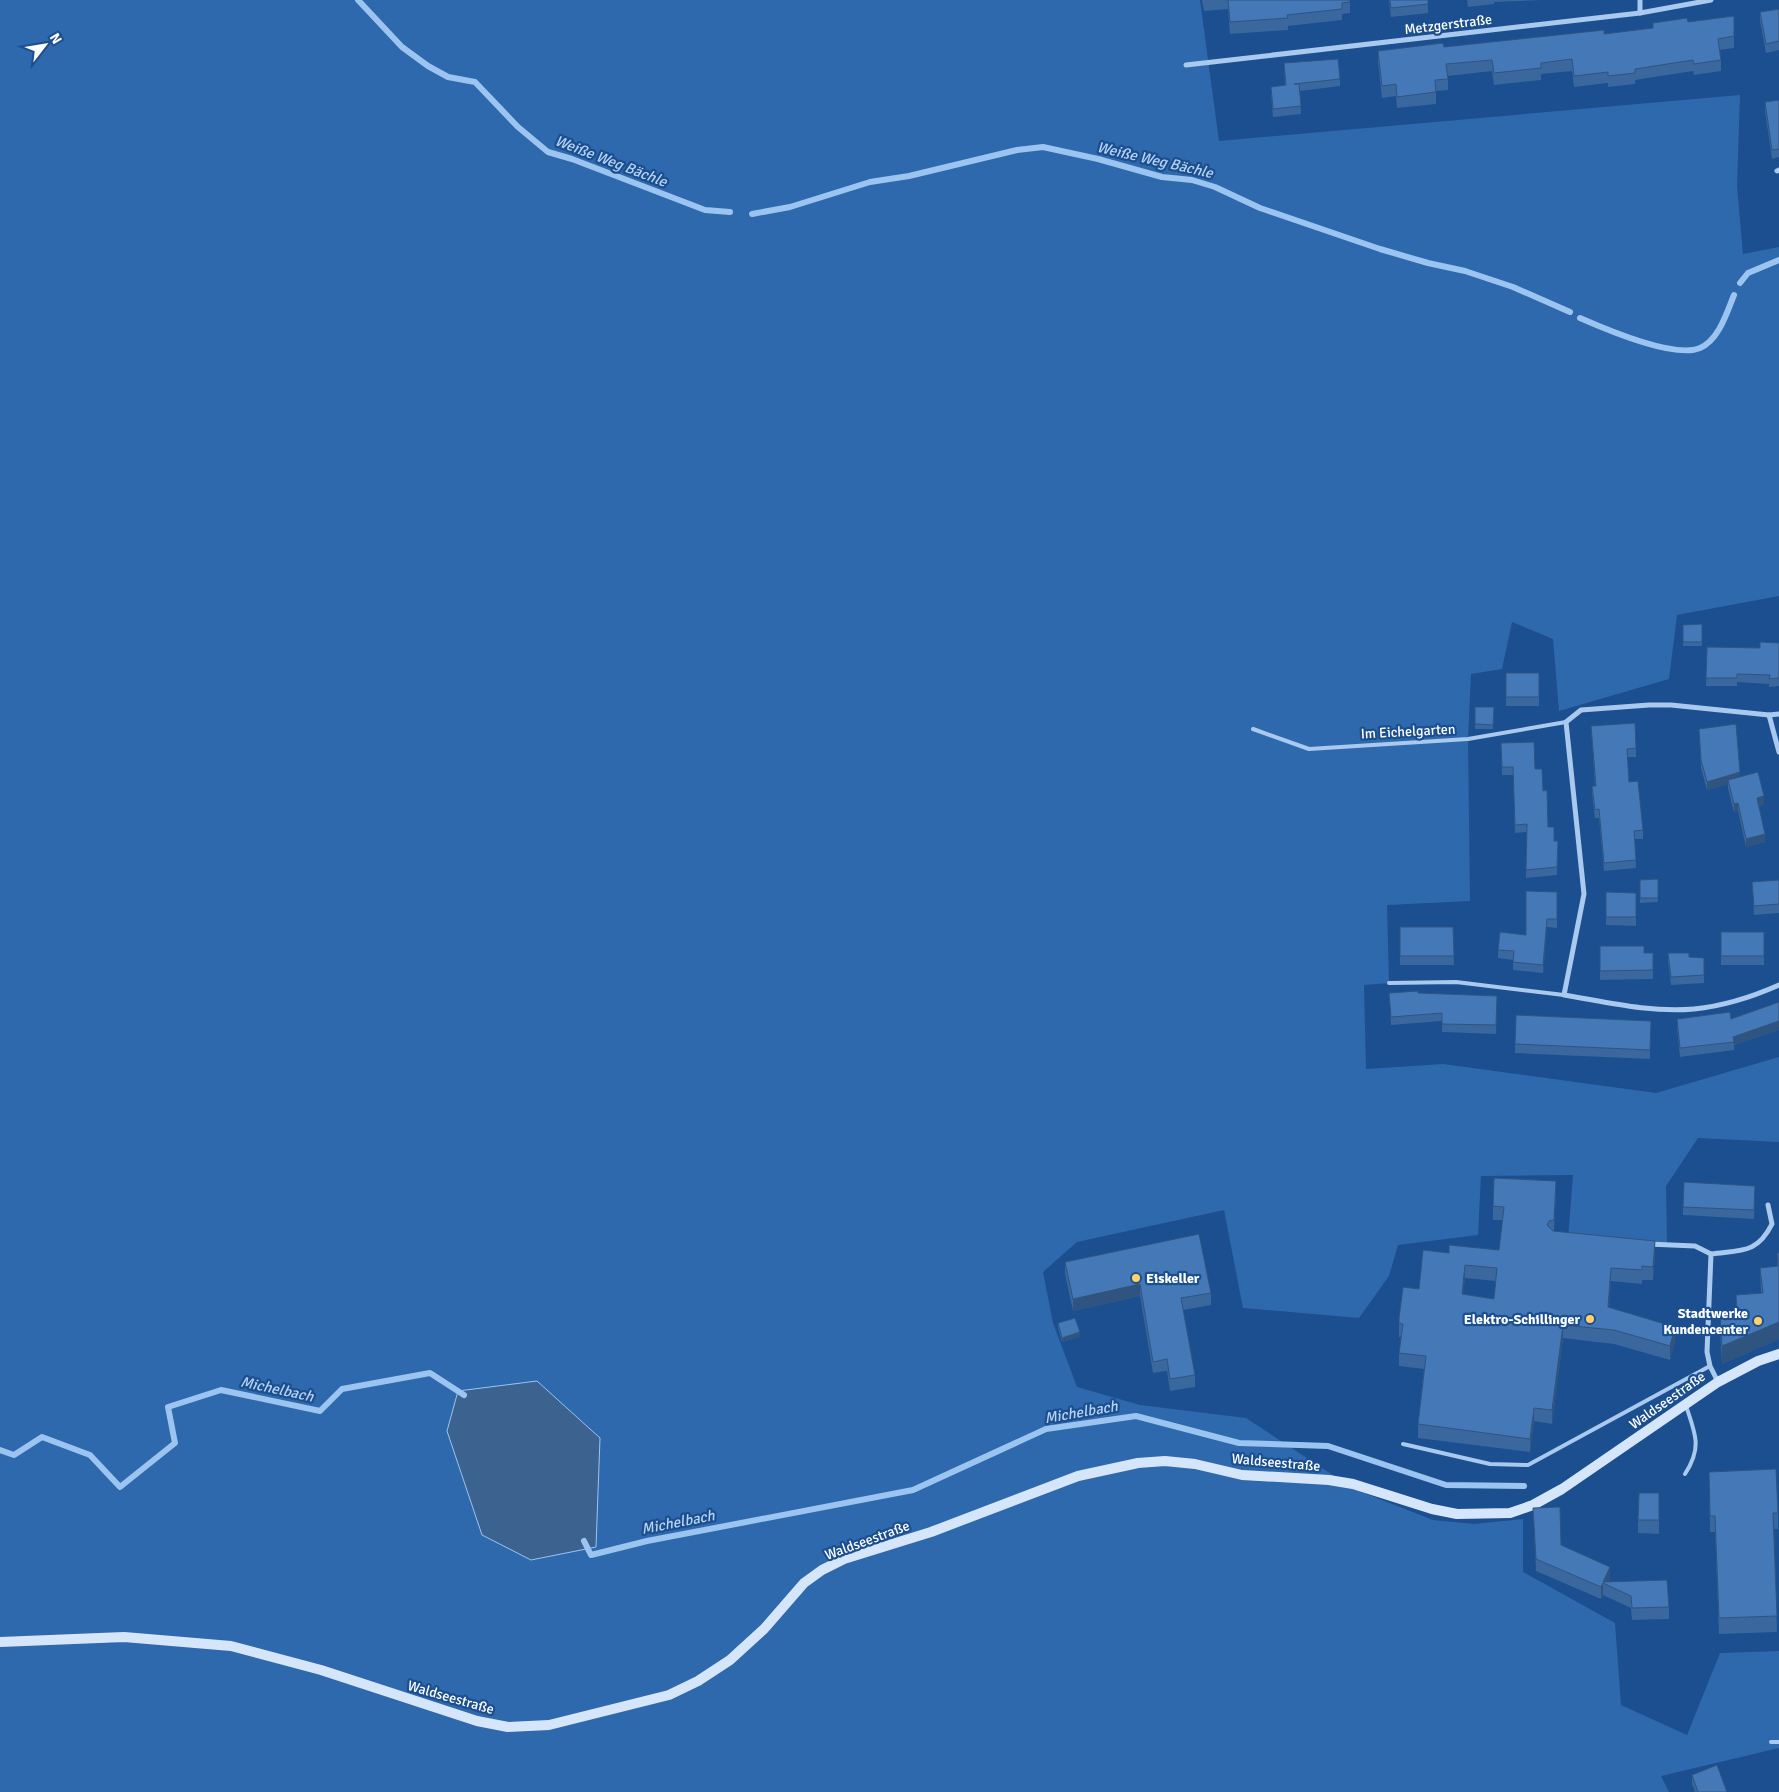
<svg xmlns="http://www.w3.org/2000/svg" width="1779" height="1792" font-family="Signika,sans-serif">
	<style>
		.green { fill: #2e69ad }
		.water { fill: #3c6290; stroke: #9cc4f0 }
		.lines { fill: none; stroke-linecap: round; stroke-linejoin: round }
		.stream { stroke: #9cc4f0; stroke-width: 6 }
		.lane { stroke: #a9c9ee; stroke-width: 4 }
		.street { stroke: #a9c9ee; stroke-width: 5 }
		.secondary { stroke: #d6e6fa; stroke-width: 10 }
		.wall { fill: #3a679d; fill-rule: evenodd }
		.shaded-wall { fill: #305480 }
		.building { fill: #4478b7; stroke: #305480; fill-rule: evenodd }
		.poi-dot { fill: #ffd166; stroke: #1b4f8f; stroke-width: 2 }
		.labels { text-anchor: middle; stroke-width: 4.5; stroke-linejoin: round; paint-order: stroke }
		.street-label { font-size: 14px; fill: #fff; stroke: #1b4f8f }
		.poi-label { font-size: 14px; font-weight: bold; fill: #fff; stroke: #1b4f8f; text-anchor: end }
		.water-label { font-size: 15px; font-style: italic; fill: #b5d3f5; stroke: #1b4f8f }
	</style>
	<rect width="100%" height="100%" fill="#1b4f8f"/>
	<path class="green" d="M0,0H1200L1219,141L1740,95L1737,186L1743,254L1779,247V596L1677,615L1669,679L1559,711L1553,639L1512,622L1502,669L1471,674L1468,739L1470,901L1387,905L1389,983L1364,985L1366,1069L1443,1064L1656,1093L1779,1057V1142L1698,1138L1666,1186L1667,1245L1568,1239L1573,1175L1481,1176L1478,1235L1398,1245L1389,1276L1359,1318L1243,1308L1224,1210L1077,1242L1043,1272L1053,1323L1077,1387L1140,1405L1246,1418L1354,1489L1433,1520L1474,1524L1523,1519V1572L1615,1623L1621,1705L1687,1735L1720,1653L1779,1651V1748L1661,1776L1669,1792H0Z"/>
	<path class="water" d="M537,1381L600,1438L596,1547L531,1560L482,1535L447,1431L458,1391Z"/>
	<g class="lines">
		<g class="stream">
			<path d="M358,0L402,47L428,66L448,77L475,82L518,127L548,152L572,159L705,210L730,212"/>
			<path d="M752,214L790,207L870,182L909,176L1017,150L1043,147L1098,159L1162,177L1192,180L1215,187L1260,208L1380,249L1428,263L1465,271L1513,287L1570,312"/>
			<path d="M1740,283L1748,273L1779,260"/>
			<path d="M1580,318C1605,329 1674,359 1700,348C1719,340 1727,312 1734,295"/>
			<path d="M0,1450L14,1455L42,1437L90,1455L120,1487L175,1443L168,1407L221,1390L320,1411L342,1389L430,1373L464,1395"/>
			<path d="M584,1541L591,1555L647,1541L913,1490L1046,1429L1136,1416L1239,1443L1328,1446L1446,1485L1524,1486"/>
		</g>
		<g class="lane">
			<path d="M1253,729L1309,749L1468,739L1566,722"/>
			<path d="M1389,983L1456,982L1564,995"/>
			<path d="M1403,1444L1490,1464L1528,1465L1710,1366"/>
			<path d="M1685,1474C1702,1448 1696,1435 1686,1406"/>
			<path d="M1771,1742H1779"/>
		</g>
		<g class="street">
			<path d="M1640,0V13"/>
			<path d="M1186,65L1640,13L1711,0"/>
			<path d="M1777,171L1779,170"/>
			<path d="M1779,714L1769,715L1671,705H1649L1581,710L1566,722L1584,894L1564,995C1606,1002 1651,1013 1694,1009C1723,1006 1752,997 1779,985"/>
			<path d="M1769,715L1779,752"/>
			<path d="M1648,1244L1695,1246L1711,1254"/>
			<path d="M1718,1382L1710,1366L1707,1352L1711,1254C1741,1250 1757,1254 1772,1224L1768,1205"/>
		</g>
		<path class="secondary" d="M0,1642L124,1637L231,1646L321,1670L477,1721L508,1727L549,1725L669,1695L698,1681L730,1660L764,1629L804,1583L822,1570L844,1559L931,1532L1078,1476L1138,1463L1165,1461L1195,1464L1242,1475L1329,1480L1353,1484L1432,1509L1457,1514L1510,1513L1533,1505L1562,1489L1718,1382L1758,1361L1779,1354"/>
	</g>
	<g class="wall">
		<path d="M1202,0H1350V13L1342,14V20L1288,26V30L1230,34L1228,9L1204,11Z"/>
		<path d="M1389,0H1428V13L1391,17Z"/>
		<path d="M1467,0H1542L1494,2V4L1468,7Z"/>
		<path d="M1779,9V50L1766,53L1760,21V12Z"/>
		<path d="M1734,16V48L1719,50L1721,60V71L1694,75L1693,71L1635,80V84L1608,87V83L1574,87L1572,71L1541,74V80L1494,85L1492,71L1448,76V90L1436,91V104L1397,108L1396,96L1382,98L1378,62V51L1444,47L1604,34L1653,28V23L1688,22Z"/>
		<path d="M1284,63L1340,79V86L1300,91L1301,114L1273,117L1271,94V87L1285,85Z"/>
		<path d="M1779,100V157L1772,159L1765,111V102Z"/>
		<path d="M1702,624V646H1683V625Z"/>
		<path d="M1779,643V686L1769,687V684L1737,682V686H1706L1707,647L1760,648Z"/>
		<rect x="1506" y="673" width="33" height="33"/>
		<path d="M1475,707H1494L1493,729H1475Z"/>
		<path d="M1591,726L1636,748V757H1627L1629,782L1643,830V839H1635L1636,868L1604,871L1599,818H1595L1592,794V786H1595Z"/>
		<path d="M1699,729L1740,777L1764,804L1759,806L1765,842L1746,847L1738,811L1734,812L1728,789V784L1707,790L1701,768Z"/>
		<path d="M1501,743L1535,769L1543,791L1548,827L1554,841H1558L1557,875L1526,878L1527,832L1515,833L1513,775H1502Z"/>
		<path d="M1658,879V902L1640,903V880Z"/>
		<path d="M1779,880V913L1754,915L1752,882Z"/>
		<path d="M1557,892V928L1547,927L1543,973L1513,970V960L1498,958V950L1526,935Z"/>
		<path d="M1606,892L1636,893V926L1606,925Z"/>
		<path d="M1400,927H1453L1454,965H1400Z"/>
		<rect x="1721" y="932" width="43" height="33"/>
		<path d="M1600,946L1644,953H1653V979L1600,980Z"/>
		<path d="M1668,953L1689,957L1704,958V983L1671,985L1668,961Z"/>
		<path d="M1389,993H1418L1497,996L1496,1034L1442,1032V1021L1391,1025Z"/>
		<path d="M1779,1002V1030L1734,1045V1050L1680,1057L1677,1028V1019H1731Z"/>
		<path d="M1651,1021L1650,1059L1515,1053V1044Z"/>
		<path d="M1556,1194L1554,1231L1655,1254L1653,1280H1642V1284L1611,1281L1609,1308L1675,1341L1670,1360L1614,1344L1563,1338L1552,1424L1534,1421L1530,1452L1418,1438V1424L1424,1369L1399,1366V1353L1401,1337H1399V1318L1419,1289L1449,1253L1499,1250L1503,1220H1493V1206ZM1465,1278L1496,1281L1494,1299L1463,1294Z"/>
		<path d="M1755,1195L1754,1219L1683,1215V1207Z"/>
		<path d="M1777,1253H1779V1339L1722,1364L1720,1331V1313L1736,1312V1295L1761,1293L1760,1268L1777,1266Z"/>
		<path d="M1065,1262L1211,1293V1305L1183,1310L1195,1375V1387L1170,1391L1167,1371L1153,1373L1140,1296L1073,1311L1065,1274Z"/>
		<path d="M1058,1323L1080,1337L1062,1342L1058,1328Z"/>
		<path d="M1709,1472L1778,1513V1529H1774L1777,1632L1719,1634L1715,1532H1710Z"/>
		<path d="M1659,1493V1534L1638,1533V1520Z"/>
		<path d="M1533,1508L1561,1545L1610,1579L1608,1582L1669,1607V1619L1632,1620L1631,1608L1603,1595L1601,1599L1536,1571Z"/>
		<path d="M1692,1775L1727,1792H1695L1692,1784Z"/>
	</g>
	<g class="shaded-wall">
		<path d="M1740,772V780H1728V784L1707,790V782Z"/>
		<path d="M1764,796V804L1757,806V798Z"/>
		<path d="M1738,803V811L1734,812V804Z"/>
		<path d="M1765,834V842L1746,847V839Z"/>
		<path d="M1547,919V927L1543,973V965Z"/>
		<path d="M1779,1021V1030L1734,1045L1733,1037Z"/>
		<path d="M1556,1181V1194L1554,1234V1220Z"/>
		<path d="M1655,1241V1254L1653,1280V1267Z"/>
		<path d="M1465,1265V1278L1462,1308V1294Z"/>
		<path d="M1611,1268V1281L1608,1321V1307Z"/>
		<path d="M1140,1284V1296L1073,1311V1299Z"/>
		<path d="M1779,1322V1339L1722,1364V1346Z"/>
		<path d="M1563,1325V1338L1552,1424V1410Z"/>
		<path d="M1675,1327V1341L1670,1360V1346Z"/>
		<path d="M1080,1332V1337L1062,1342V1338Z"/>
		<path d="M1534,1408V1421L1530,1452V1439Z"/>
		<path d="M1610,1567V1579L1607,1585L1603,1583Z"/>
		<path d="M1603,1583V1595L1601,1599V1587Z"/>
	</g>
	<g class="building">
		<path d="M1228,0H1350V2L1342,3V9L1287,15L1288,18L1230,22Z"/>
		<path d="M1390,0H1428V4L1391,8Z"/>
		<path d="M1779,9V41L1766,44L1760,12Z"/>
		<path d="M1734,16V36L1718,39L1721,60L1694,64L1693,60L1635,69V73L1608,76V72L1574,76L1572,59L1541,63V68L1494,73L1492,60L1446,64L1448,79L1435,80L1436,92L1397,97L1396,84L1382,86L1378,51L1443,43L1444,47L1604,30V34L1653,28V23L1687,18L1688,22Z"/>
		<path d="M1338,59L1340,79L1294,84H1299L1301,106L1273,109L1271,87L1286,85L1284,63Z"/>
		<path d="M1779,100V149L1772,150L1765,102Z"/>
		<path d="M1702,624V642H1683V625Z"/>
		<path d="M1760,642L1779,643V678L1769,679L1770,675L1737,674V678H1706L1707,647L1760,648Z"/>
		<rect x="1506" y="673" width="33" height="24"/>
		<path d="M1475,707H1494L1493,725L1475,724Z"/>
		<path d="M1635,723L1636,748L1627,749L1629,782L1638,781L1643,830L1634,831L1636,860L1604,863L1599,809L1595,810L1592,786H1596L1591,726Z"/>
		<path d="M1736,724L1740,772L1707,782L1701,760L1699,729Z"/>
		<path d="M1534,742L1535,769H1542L1543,791L1547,790L1548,827H1554V841H1558L1557,867L1526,870L1527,824L1515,825L1513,767H1502L1501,743Z"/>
		<path d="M1758,772L1764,796L1757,798L1765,834L1746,839L1738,803L1734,804L1728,780Z"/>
		<path d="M1658,879V898H1640V880Z"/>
		<path d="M1779,880V904L1754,906L1752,882Z"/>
		<path d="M1526,891L1557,892V919H1547L1543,965L1513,962L1514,951L1498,950L1500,932L1526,935Z"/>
		<path d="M1606,892L1636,893V917H1606Z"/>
		<path d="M1400,927H1453L1454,956H1400Z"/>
		<rect x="1721" y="932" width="43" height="24"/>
		<path d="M1600,946H1644V953H1653V970L1600,971Z"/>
		<path d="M1668,953H1689V957L1704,958V975L1671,977Z"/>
		<path d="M1418,991V993L1497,996L1496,1025L1442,1024V1013L1391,1017L1389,993Z"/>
		<path d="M1779,1002V1021L1733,1037L1734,1042L1680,1048L1677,1019L1730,1012L1731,1019Z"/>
		<path d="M1516,1015L1651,1021L1650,1050L1515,1044Z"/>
		<path d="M1494,1178L1556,1181L1554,1220L1549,1221L1547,1225L1553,1231L1655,1241L1653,1267L1642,1266V1270L1611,1268L1608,1307L1675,1327L1670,1346L1614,1330L1563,1325L1552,1410L1534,1408L1530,1439L1418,1424L1426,1356L1399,1353L1403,1324L1399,1323V1318L1403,1287L1419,1289L1423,1250L1449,1253V1245L1499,1250L1504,1207L1493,1206ZM1465,1265L1497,1268L1494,1299L1462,1294Z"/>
		<path d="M1684,1182L1755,1186L1754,1210L1683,1207Z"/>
		<path d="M1199,1234L1211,1293L1181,1298L1195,1375L1170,1379L1167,1359L1153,1362L1140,1284L1073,1299L1065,1262Z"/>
		<path d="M1777,1253H1779V1322L1722,1346L1720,1313L1737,1311L1736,1295L1763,1293L1760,1268L1778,1266Z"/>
		<path d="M1075,1318L1080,1332L1062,1338L1058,1323Z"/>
		<path d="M1776,1469L1778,1513H1773L1777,1616L1719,1618L1715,1516H1710L1709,1472Z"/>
		<path d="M1639,1493H1659V1520H1638Z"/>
		<path d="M1560,1507L1561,1545L1610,1567L1603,1582L1667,1580L1669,1607L1632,1608L1631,1596L1603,1583L1601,1587L1536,1559L1533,1508Z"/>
		<path d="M1717,1765L1727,1792H1698L1692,1775Z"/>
	</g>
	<g class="poi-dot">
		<circle cx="1136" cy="1278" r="5"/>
		<circle cx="1590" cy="1319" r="5"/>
		<circle cx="1758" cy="1321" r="5"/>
	</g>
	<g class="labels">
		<g class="street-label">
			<text transform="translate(1448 24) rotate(-7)" y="5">Metzgerstraße</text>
			<text transform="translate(1408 731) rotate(-3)" y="5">Im Eichelgarten</text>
			<text transform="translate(1667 1400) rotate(-35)" y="5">Waldseestraße</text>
			<text transform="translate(1276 1462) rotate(5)" y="5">Waldseestraße</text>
			<text transform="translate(867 1540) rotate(-20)" y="5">Waldseestraße</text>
			<text transform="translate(451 1697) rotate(16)" y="5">Waldseestraße</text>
		</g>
		<g class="poi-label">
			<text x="1146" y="1283" text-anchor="start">Eiskeller</text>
			<text x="1748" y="1318">Stadtwerke<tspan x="1748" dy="16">Kundencenter</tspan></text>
			<text x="1580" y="1324">Elektro-Schillinger</text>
		</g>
		<g class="water-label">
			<text transform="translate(1155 160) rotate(13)" y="5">Weiße Weg Bächle</text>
			<text transform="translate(611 161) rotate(21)" y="5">Weiße Weg Bächle</text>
			<text transform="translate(277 1389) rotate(12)" y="5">Michelbach</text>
			<text transform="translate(1081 1412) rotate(-10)" y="5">Michelbach</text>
			<text transform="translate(678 1522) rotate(-11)" y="5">Michelbach</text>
		</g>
	</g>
	<g transform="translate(45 45) rotate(59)" stroke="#1b4f8f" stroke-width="4" paint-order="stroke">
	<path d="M0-4L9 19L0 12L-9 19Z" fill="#ffffff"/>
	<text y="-8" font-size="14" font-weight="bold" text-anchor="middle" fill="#ffffff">N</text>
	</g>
</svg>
